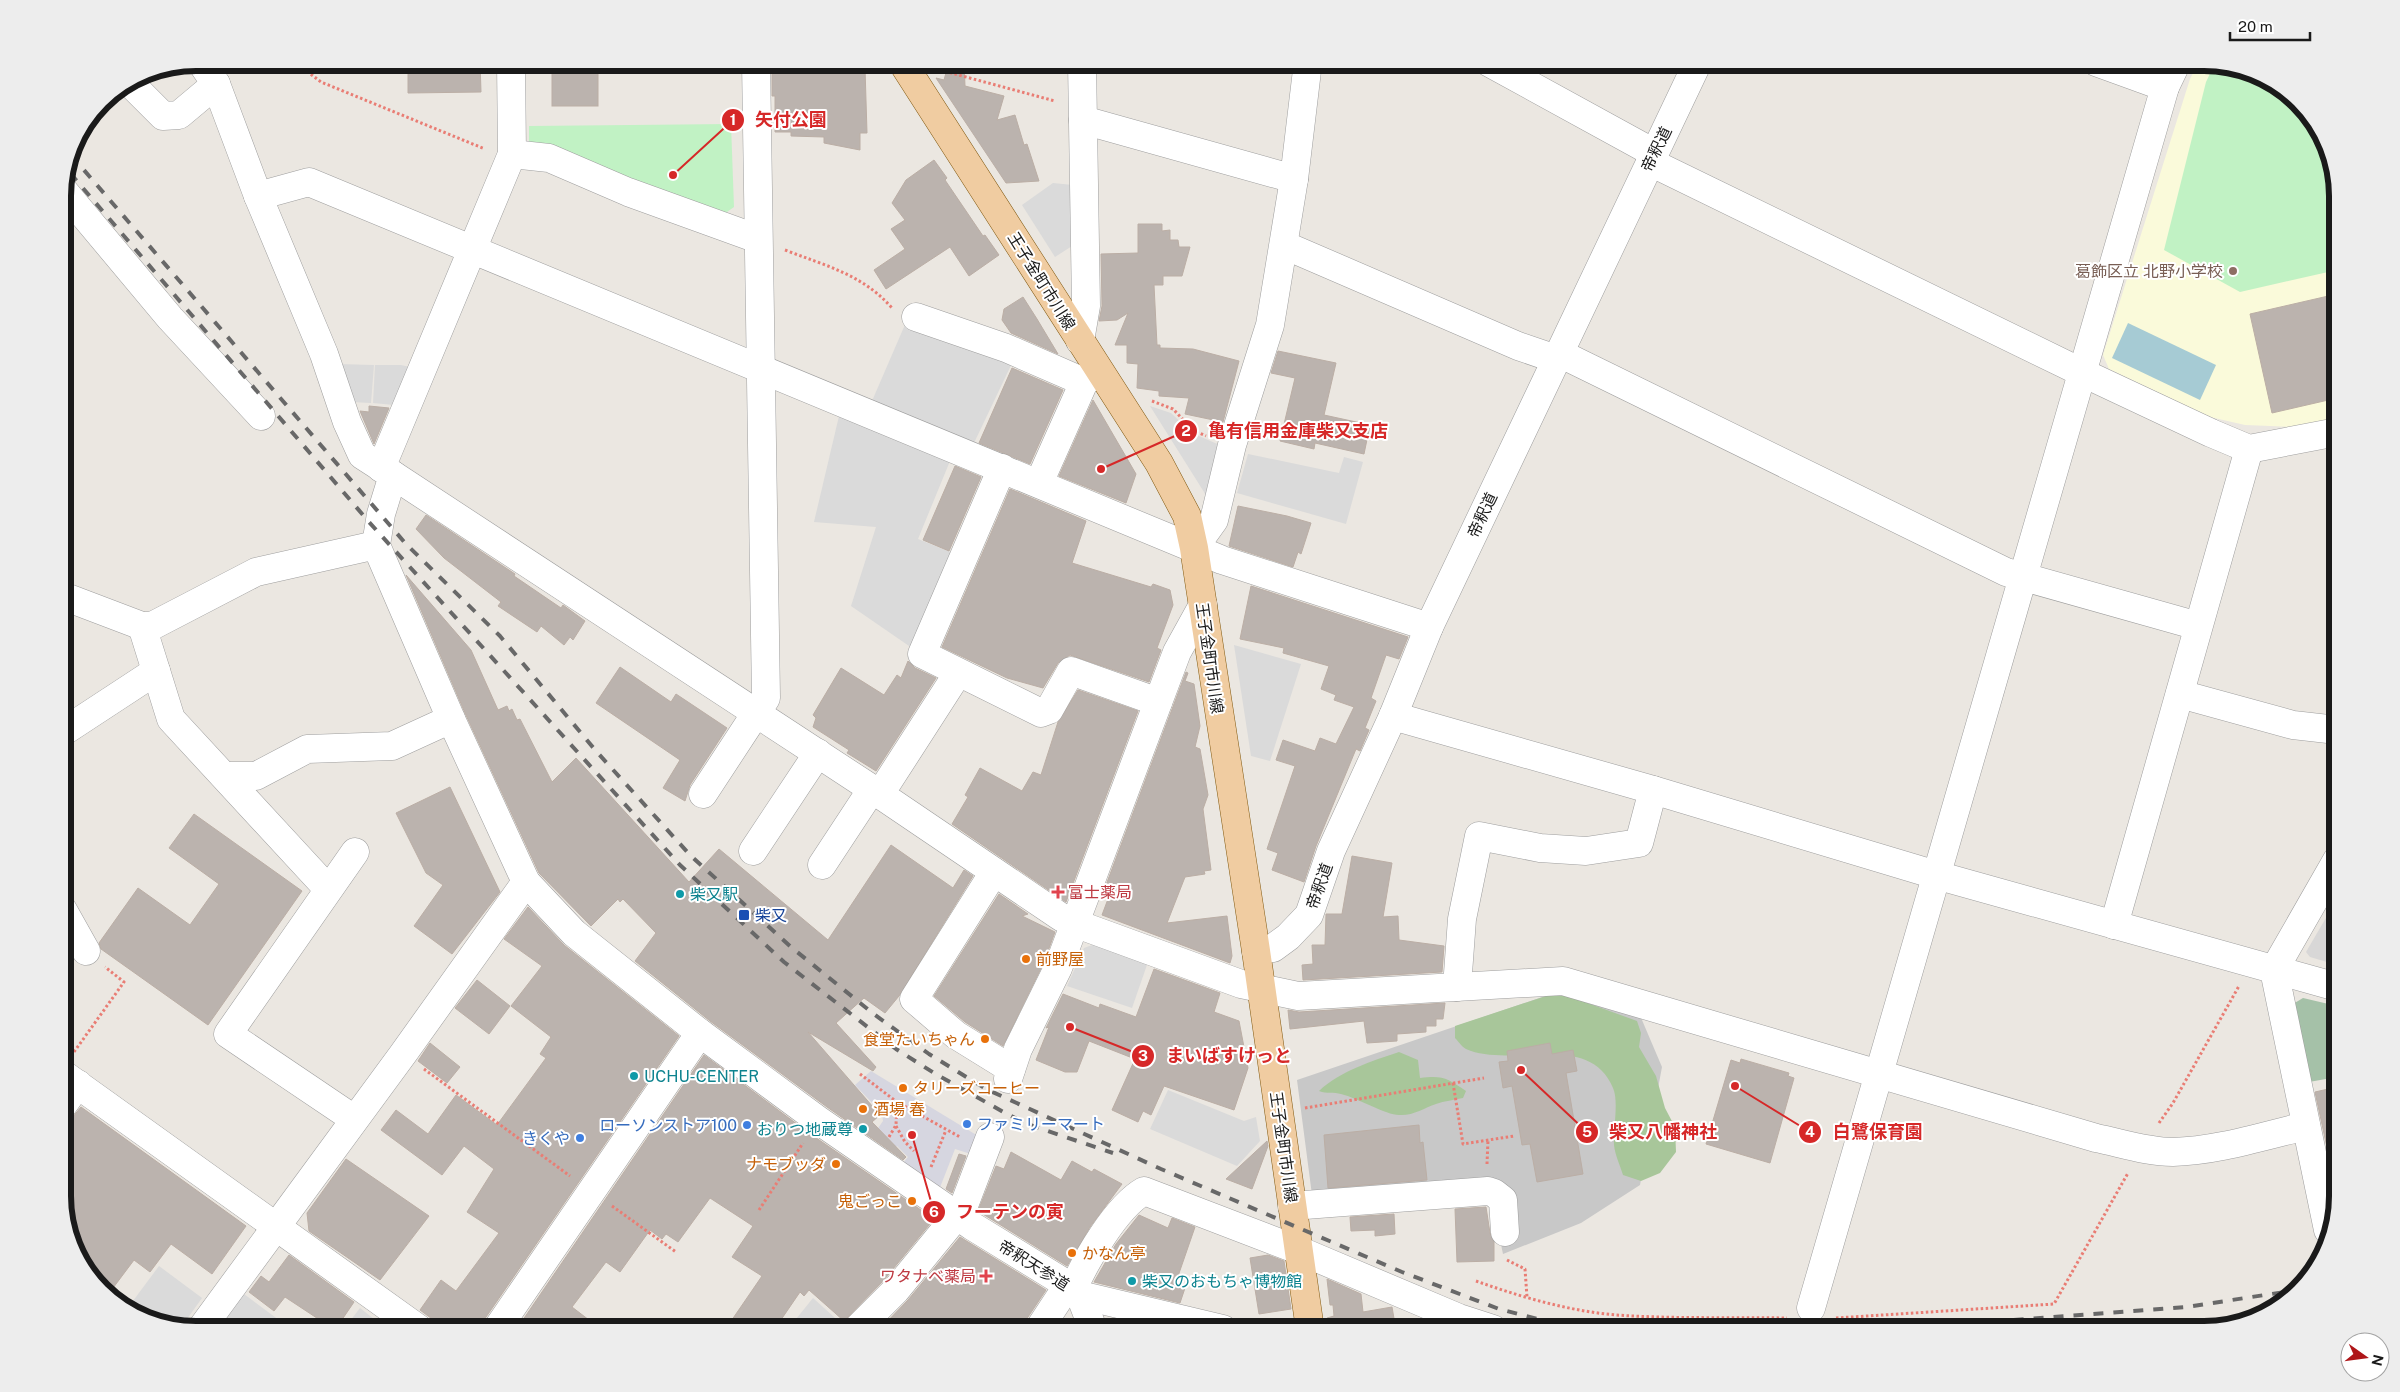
<svg xmlns="http://www.w3.org/2000/svg" width="2400" height="1392" font-family="'Public Sans','Noto Sans JP',sans-serif">
	<style>
		.residential { fill: #d8d7d7 }
		.education { fill: #fafada }
		.religious { fill: #c8c8c8 }
		.forest { fill: #a8c69a }
		.cemetery { fill: #a5c1a8 }
		.park { fill: #c1f2c4 }
		.parking { fill: #dadada }
		.plaza { fill: #d6d6e0 }
		.water { fill: #a6cbd4 }
		.building { fill: #bbb3ae; stroke: #bbaea5 }
		.lines { fill: none; stroke-linecap: round; stroke-linejoin: round }
		.minor-casing { stroke: #9e9e9e; stroke-width: 29 }
		.major-casing { stroke: #815910; stroke-width: 29 }
		.path { stroke: #e97d74; stroke-width: 3; stroke-dasharray: 2.5 2.5; stroke-linecap: butt }
		.minor { stroke: #fff; stroke-width: 28 }
		.major { stroke: #f0cca1; stroke-width: 28 }
		.rail { stroke: #686868; stroke-width: 4; stroke-dasharray: 10 10; stroke-linecap: butt }
		.education-dot { fill: #8d6e63; stroke: #fff; stroke-width: 2 }
		.health-dot { fill: #e0444e; stroke: #fff; stroke-width: 2 }
		.culture-dot { fill: #0f9aa8; stroke: #fff; stroke-width: 2 }
		.transit-dot { fill: #1a4fb4; stroke: #fff; stroke-width: 2 }
		.food-dot { fill: #e8710a; stroke: #fff; stroke-width: 2 }
		.shop-dot { fill: #3f7fe0; stroke: #fff; stroke-width: 2 }
		.labels { text-anchor: middle; stroke-width: 4; stroke-linejoin: round; paint-order: stroke }
		.street-label { font-size: 16px; fill: #1a1a1a; stroke: #fff }
		.education-label { font-size: 16px; fill: #785e54; stroke: #fff; text-anchor: end }
		.health-label { font-size: 16px; fill: #be3a42; stroke: #fff; text-anchor: start }
		.culture-label { font-size: 16px; fill: #0d838f; stroke: #fff; text-anchor: start }
		.transit-label { font-size: 16px; fill: #164399; stroke: #fff; text-anchor: start }
		.food-label { font-size: 16px; fill: #c56008; stroke: #fff; text-anchor: start }
		.shop-label { font-size: 16px; fill: #366cbe; stroke: #fff; text-anchor: end }
		.rim { fill: none; stroke: #1a1a1a; stroke-width: 6 }
		.leader { fill: none; stroke: #d62828; stroke-width: 2 }
		.callout-dot { fill: #d62828; stroke: #fff; stroke-width: 2 }
		.mark-label { font-size: 15px; text-anchor: middle; font-weight: bold; fill: #fff }
		.callout-label { font-size: 18px; text-anchor: middle; font-weight: bold; fill: #d62828; stroke: #fff; stroke-width: 4; stroke-linejoin: round; paint-order: stroke }
	</style>
	<rect width="100%" height="100%" fill="#ebe7e1"/>
	<path class="residential" d="M2337,899V965L2310,957L2306,952Z"/>
	<path class="education" d="M2198,63L2270,80L2319,129L2337,188V418L2291,427L2245,425L2210,417L2109,369L2103,355L2190,79Z"/>
	<path class="religious" d="M1566,989L1639,1013L1662,1067L1640,1185L1581,1223L1503,1254L1488,1183L1312,1195L1297,1080Z"/>
	<g class="forest">
		<path d="M1552,994L1571,997L1637,1021L1641,1033L1639,1047L1656,1076L1665,1108L1675,1127L1676,1152L1660,1173L1641,1181L1623,1175C1620,1165 1615,1155 1614,1145C1613,1130 1619,1101 1613,1088C1589,1030 1510,1069 1466,1049C1462,1047 1459,1042 1455,1038V1026Z"/>
		<path d="M1399,1052L1418,1060L1420,1078C1443,1075 1447,1078 1466,1091L1463,1098C1454,1100 1444,1101 1436,1104C1424,1108 1413,1116 1399,1115C1386,1115 1358,1098 1341,1094C1334,1092 1327,1094 1319,1091C1340,1071 1372,1061 1399,1052Z"/>
	</g>
	<path class="cemetery" d="M2303,998L2337,1006V1077L2309,1082L2293,1004Z"/>
	<g class="park">
		<path d="M2214,65L2270,80L2319,129L2337,188V270L2240,292L2164,250L2206,82Z"/>
		<path d="M731,124L734,207L721,216L529,143V126Z"/>
	</g>
	<g class="parking">
		<path d="M1053,183L1073,185L1072,246L1055,257L1022,205Z"/>
		<path d="M907,320L1014,359L974,443L872,401Z"/>
		<path d="M337,364L374,365L371,403L352,402Z"/>
		<path d="M375,365H401L414,368L394,405L373,403Z"/>
		<path d="M1150,406L1171,413L1192,433L1222,446L1209,500Z"/>
		<path d="M839,416L950,461L918,539L953,553L912,648L851,606L876,527L814,522Z"/>
		<path d="M1248,454L1339,473L1344,457L1363,462L1346,524L1237,493Z"/>
		<path d="M1234,645L1301,664L1270,761L1251,756Z"/>
		<path d="M1095,944L1148,962L1132,1008L1067,986L1084,948Z"/>
		<path d="M1168,1090L1244,1121L1256,1117L1260,1141L1237,1166L1150,1129Z"/>
		<path d="M159,1266L202,1298L182,1326L130,1312L127,1309Z"/>
		<path d="M244,1294L291,1329H217Z"/>
		<path d="M813,1298L845,1327L843,1329H788Z"/>
		<path d="M360,1308L384,1327L382,1329H344Z"/>
	</g>
	<path class="plaza" d="M871,1071L983,1139L977,1156L955,1149L939,1190L903,1163L908,1157L897,1146L892,1151L874,1134L883,1121L882,1113L855,1085Z"/>
	<path class="water" d="M2128,323L2216,365L2200,400L2112,358Z"/>
	<g class="building">
		<path d="M408,62H480L481,92L408,93Z"/>
		<rect x="552" y="62" width="46" height="44"/>
		<path d="M949,62H964L965,86L1004,96L997,120L1015,115L1024,145L1027,144L1039,181L1006,183L936,78L944,80Z"/>
		<path d="M772,68H796V71L865,68L867,133H860V150L824,143V137L791,136V132H775V96H772Z"/>
		<path d="M934,160L947,178L945,180L983,236L985,235L999,255L969,276L950,247L886,289L874,270L905,249L891,229L905,220L892,203L906,180Z"/>
		<path d="M1138,224H1162V231L1170,230V240H1178L1179,247H1190L1182,276H1163V285H1154L1157,345H1160V348L1193,349L1239,361L1223,422L1185,414L1189,398L1159,396V391L1137,388L1138,364L1127,363V345H1115L1128,313L1117,320L1099,321L1102,306L1101,254L1138,253Z"/>
		<path d="M2337,294V398L2272,413L2250,314Z"/>
		<path d="M1023,297L1037,319L1058,354L1011,333L1002,320L1004,309Z"/>
		<path d="M1278,351L1336,363L1324,415L1370,425L1364,454L1315,443L1314,449L1280,441L1295,378L1271,373Z"/>
		<path d="M1012,368L1063,390L1030,464L979,443Z"/>
		<path d="M1093,400L1136,474L1126,503L1059,476Z"/>
		<path d="M369,406L389,408L374,444L360,411L369,412Z"/>
		<path d="M955,466L981,477L949,551L923,540Z"/>
		<path d="M1010,489L1086,521L1072,563L1151,587L1153,584L1170,590L1173,605L1157,648L1161,650L1149,682L1070,655L1058,663L1043,688L1007,678L942,647Z"/>
		<path d="M1238,506L1287,516L1311,523L1301,554L1298,552L1293,567L1229,546Z"/>
		<path d="M426,515L515,574L514,576L561,608L563,605L585,621L573,640L570,637L564,645L541,626L537,632L498,606L501,602L444,558L416,529Z"/>
		<path d="M406,575L471,650L498,710L507,706L509,711L512,709L517,720L520,719L552,782L576,758L689,882L719,849L828,940L891,845L953,888L964,870L973,876L899,996L885,1013L864,998L836,1023L876,1067L873,1071L808,1032L880,1115L872,1122L906,1157L903,1160L827,1107L710,1021L635,961L656,933L623,899L620,902L618,899L591,926L539,873L465,713Z"/>
		<path d="M1251,586L1408,637L1399,659L1386,655L1371,698L1376,701L1365,728L1369,730L1360,751L1356,749L1316,846L1304,882L1272,870L1278,853L1267,849L1295,766L1276,760L1283,740L1315,751L1320,738L1336,744L1354,707L1334,700L1336,695L1321,689L1329,666L1283,653L1284,648L1240,639Z"/>
		<path d="M908,661L915,668L936,678L876,771L847,753L849,750L813,727L816,718L813,715L841,668L884,695L897,675L901,678Z"/>
		<path d="M620,667L671,702L676,694L727,728L690,785L685,801L663,788L680,760L596,703Z"/>
		<path d="M1186,672L1188,673L1185,681L1194,684L1200,726L1195,747L1200,749L1208,795L1203,809L1211,870L1204,871L1205,874L1185,877L1167,923L1227,916L1232,956L1230,963L1102,915L1111,891L1103,893Z"/>
		<path d="M1078,690L1138,711L1066,902L952,824L968,797L965,795L980,768L1022,791L1033,772L1041,775L1058,722Z"/>
		<path d="M450,787L500,892L452,954L414,926L443,885L426,873L396,813Z"/>
		<path d="M194,814L302,891L208,1025L101,949L99,943L138,888L190,925L219,884L169,848Z"/>
		<path d="M1352,856L1392,863L1383,917L1398,916L1399,940L1444,946L1442,972L1303,980L1302,965L1313,964L1312,945H1325L1326,914H1342Z"/>
		<path d="M999,894L1028,914L1022,916L1055,932L1044,962L1003,1046L965,1022L934,996Z"/>
		<path d="M528,907L564,945L679,1036L484,1320L482,1330H447L420,1310L441,1280L456,1291L499,1233L467,1212L494,1169L464,1146L442,1175L381,1130L396,1110L428,1134L456,1095L497,1125L546,1058L540,1054L551,1037L511,1006L542,966L504,939Z"/>
		<path d="M1154,969L1220,993L1214,1012L1239,1021L1248,1068L1234,1110L1164,1086L1151,1115L1143,1111L1138,1122L1112,1110L1135,1059L1089,1041L1077,1072H1065L1036,1060L1049,1027L1046,1028L1063,994L1099,1008L1100,1004L1136,1017Z"/>
		<path d="M477,980L510,1006L489,1034L455,1008Z"/>
		<path d="M1445,1003L1443,1019H1436V1026H1426V1032L1397,1034V1041L1367,1043L1364,1021L1290,1029L1288,1010L1299,1012Z"/>
		<path d="M430,1043L460,1067L447,1083L418,1061Z"/>
		<path d="M1550,1043L1552,1054L1573,1050L1577,1071L1566,1073L1583,1174L1537,1182L1530,1144L1522,1145L1512,1086L1503,1088L1499,1062L1508,1061L1507,1051Z"/>
		<path d="M704,1055L809,1133L934,1219L884,1280L844,1321L809,1290L804,1296L800,1292L774,1330H725L762,1276L732,1257L753,1226L710,1198L678,1242L666,1234L662,1239L650,1230L620,1272L606,1262L572,1307L602,1330H516Z"/>
		<path d="M1741,1059L1789,1073L1788,1076L1794,1078L1770,1163L1706,1144L1731,1060L1740,1063Z"/>
		<path d="M2337,1087V1151L2328,1152L2315,1092Z"/>
		<path d="M81,1107L246,1226L212,1274L171,1244L150,1272L134,1260L110,1292L81,1263L63,1204V1129Z"/>
		<path d="M1419,1125L1420,1143L1423,1142L1427,1180L1328,1188L1324,1135Z"/>
		<path d="M1267,1141L1268,1146L1252,1189L1226,1179Z"/>
		<path d="M1011,1152L1061,1180L1072,1161L1092,1172L1094,1169L1122,1184L1090,1227L1067,1266L978,1211L996,1166L1004,1169Z"/>
		<path d="M959,1154L966,1156L952,1193L946,1189Z"/>
		<path d="M346,1159L429,1216L380,1280L309,1231L307,1213Z"/>
		<path d="M1486,1207L1490,1233L1494,1242V1261L1457,1262L1455,1209Z"/>
		<path d="M1394,1214L1395,1234L1375,1236V1230L1351,1231L1350,1217Z"/>
		<path d="M1139,1215L1168,1228L1172,1218L1195,1227L1176,1282L1186,1285L1180,1303L1094,1282L1116,1244Z"/>
		<path d="M960,1237L1046,1290L1026,1320L1024,1330H879L908,1300Z"/>
		<path d="M289,1255L354,1302L335,1330L285,1297L274,1311L249,1292L261,1276L269,1282Z"/>
		<path d="M1268,1255L1284,1261L1291,1309L1259,1314L1250,1258Z"/>
		<path d="M1327,1279L1361,1294L1363,1312L1392,1307L1396,1330H1328L1327,1318L1334,1316L1333,1305H1330Z"/>
	</g>
	<g class="lines">
		<defs>
			<g id="minor">
				<path d="M201,62L216,84L258,196L324,354L347,422L362,455L393,475"/>
				<path d="M1488,62L1654,153"/>
				<path d="M2096,62L2165,87"/>
				<path d="M130,83L163,116L179,115L216,84"/>
				<path d="M1083,120L1294,179"/>
				<path d="M512,154L549,158L628,192L758,239"/>
				<path d="M1650,162L2081,372L2211,433L2249,449L2337,432"/>
				<path d="M63,190L170,318L261,416"/>
				<path d="M258,196L309,182L1222,560L1429,627"/>
				<path d="M1284,245L1518,346L1556,359"/>
				<path d="M916,317L1006,348L1084,382"/>
				<path d="M1080,341L1086,306L1082,62"/>
				<path d="M1559,353L2006,572L2198,626"/>
				<path d="M381,468L512,154L511,62"/>
				<path d="M1002,468L922,654L1041,713L1049,710L1071,671L1158,702"/>
				<path d="M1039,483L1084,382L1098,372"/>
				<path d="M376,545L381,514L393,475L872,789L1061,917L1074,923L1241,984L1298,996L1563,981L2096,1138C2121,1143 2147,1152 2173,1152C2217,1151 2263,1136 2306,1126"/>
				<path d="M1194,548L1214,520L1232,445L1270,325L1294,179L1308,62"/>
				<path d="M63,596L142,626H152L256,572L376,545L451,719L526,882L574,933L700,1033L818,1120L972,1226L1068,1285L1080,1295L1093,1329"/>
				<path d="M142,626L171,719L328,889"/>
				<path d="M2180,694L2293,725L2337,730"/>
				<path d="M1393,716L1653,790L1936,875L2337,987"/>
				<path d="M63,732L156,671"/>
				<path d="M226,776H256L307,749L392,746L451,719"/>
				<path d="M703,794L766,698L756,62"/>
				<path d="M880,794L958,673"/>
				<path d="M753,851L818,753"/>
				<path d="M822,865L872,789"/>
				<path d="M994,872L914,999L956,1035L1011,1069"/>
				<path d="M63,910L86,951"/>
				<path d="M2114,925L2249,449"/>
				<path d="M1256,951L1273,948L1288,937L1309,915L1331,851L1393,716L1429,627L1698,62"/>
				<path d="M1457,987L1462,919L1479,836L1540,848L1586,851L1639,843L1653,790"/>
				<path d="M63,1074L419,1329"/>
				<path d="M1008,1079L1018,1049L1058,968L1177,652L1203,605"/>
				<path d="M63,1105L78,1084"/>
				<path d="M354,1119L228,1034L355,852"/>
				<path d="M1292,1206L1488,1191L1494,1193L1503,1200L1505,1232"/>
				<path d="M2328,1230L2274,970L2337,860"/>
				<path d="M1073,1289C1086,1260 1116,1207 1144,1191L1298,1250L1459,1318L1493,1329"/>
				<path d="M1080,1295L1223,1329"/>
				<path d="M1811,1308L2165,87L2177,62"/>
				<path d="M201,1329L403,1054L526,882"/>
				<path d="M497,1329L700,1033"/>
				<path d="M857,1329L896,1290L963,1208L990,1137"/>
				<path d="M1039,1329L1068,1285"/>
			</g>
			<path id="major" d="M902,62L1159,463L1187,516L1194,548L1256,951L1310,1329"/>
		</defs>
		<use href="#minor" class="minor-casing"/>
		<use href="#major" class="major-casing"/>
		<g class="path">
			<path d="M295,62L321,82L485,149"/>
			<path d="M783,64L877,63"/>
			<path d="M940,70L1055,101"/>
			<path d="M785,250C826,266 862,274 892,308"/>
			<path d="M1152,401L1173,409L1193,430L1206,436"/>
			<path d="M74,1052L124,982L105,967"/>
			<path d="M424,1069L570,1176"/>
			<path d="M860,1074L897,1102L960,1137"/>
			<path d="M1453,1083L1463,1144L1514,1136"/>
			<path d="M1305,1108L1484,1078"/>
			<path d="M2159,1123L2173,1103L2239,986"/>
			<path d="M896,1126L905,1142L914,1151"/>
			<path d="M889,1137L896,1125L897,1102"/>
			<path d="M1487,1164L1488,1140"/>
			<path d="M931,1167L946,1130"/>
			<path d="M612,1206L676,1252"/>
			<path d="M759,1210L803,1143"/>
			<path d="M1507,1260L1525,1269L1527,1297"/>
			<path d="M1476,1281C1521,1297 1569,1311 1616,1315C1673,1319 1731,1317 1787,1318"/>
			<path d="M1836,1318L2054,1304L2128,1173"/>
		</g>
		<use href="#minor" class="minor"/>
		<use href="#major" class="major"/>
		<g class="rail">
			<path d="M71,155L406,544L500,636L596,751L690,855L791,947L875,1015L929,1054L986,1089L1161,1169L1402,1272L1499,1309L1576,1329"/>
			<path d="M70,173L369,522L680,865L784,962L896,1049L934,1073L1007,1114L1027,1124L1113,1153"/>
			<path d="M1894,1329L2186,1307L2291,1291"/>
		</g>
	</g>
	<circle class="education-dot" cx="2233" cy="271" r="5"/>
	<g class="health-dot">
		<path d="M1055.5 884.5h5v5h5v5h-5v5h-5v-5h-5v-5h5z"/>
		<path d="M983.5 1268.5h5v5h5v5h-5v5h-5v-5h-5v-5h5z"/>
	</g>
	<g class="culture-dot">
		<circle cx="680" cy="894" r="5"/>
		<circle cx="634" cy="1076" r="5"/>
		<circle cx="863" cy="1129" r="5"/>
		<circle cx="1132" cy="1281" r="5"/>
	</g>
	<rect class="transit-dot" x="738" y="909" width="12" height="12" rx="2.5"/>
	<g class="food-dot">
		<circle cx="1026" cy="959" r="5"/>
		<circle cx="985" cy="1039" r="5"/>
		<circle cx="903" cy="1088" r="5"/>
		<circle cx="863" cy="1109" r="5"/>
		<circle cx="836" cy="1164" r="5"/>
		<circle cx="912" cy="1201" r="5"/>
		<circle cx="1072" cy="1253" r="5"/>
	</g>
	<g class="shop-dot">
		<circle cx="967" cy="1124" r="5"/>
		<circle cx="747" cy="1125" r="5"/>
		<circle cx="580" cy="1138" r="5"/>
	</g>
	<g class="labels">
		<g class="street-label">
			<text transform="translate(1656 149) rotate(-64)" y="6">帝釈道</text>
			<text transform="translate(1042 281) rotate(58)" y="6">王子金町市川線</text>
			<text transform="translate(1482 515) rotate(-65)" y="6">帝釈道</text>
			<text transform="translate(1210 658) rotate(82)" y="6">王子金町市川線</text>
			<text transform="translate(1319 886) rotate(-70)" y="6">帝釈道</text>
			<text transform="translate(1284 1147) rotate(82)" y="6">王子金町市川線</text>
			<text transform="translate(1034 1265) rotate(32)" y="6">帝釈天参道</text>
		</g>
		<g class="education-label">
			<text x="2223" y="277">葛飾区立 北野小学校</text>
		</g>
		<g class="health-label">
			<text x="1068" y="898">富士薬局</text>
			<text x="976" y="1282" text-anchor="end">ワタナベ薬局</text>
		</g>
		<g class="culture-label">
			<text x="690" y="900">柴又駅</text>
			<text x="644" y="1082">UCHU-CENTER</text>
			<text x="853" y="1135" text-anchor="end">おりつ地蔵尊</text>
			<text x="1142" y="1287">柴又のおもちゃ博物館</text>
		</g>
		<g class="transit-label">
			<text x="755" y="921">柴又</text>
		</g>
		<g class="food-label">
			<text x="1036" y="965">前野屋</text>
			<text x="975" y="1045" text-anchor="end">食堂たいちゃん</text>
			<text x="913" y="1094">タリーズコーヒー</text>
			<text x="873" y="1115">酒場 春</text>
			<text x="826" y="1170" text-anchor="end">ナモブッダ</text>
			<text x="902" y="1207" text-anchor="end">鬼ごっこ</text>
			<text x="1082" y="1259">かなん亭</text>
		</g>
		<g class="shop-label">
			<text x="977" y="1130" text-anchor="start">ファミリーマート</text>
			<text x="737" y="1131">ローソンストア100</text>
			<text x="570" y="1144">きくや</text>
		</g>
	</g>
	<path d="M0 0H2400V1392H0ZM196 71H2204A125 125 0 0 1 2329 196V1196A125 125 0 0 1 2204 1321H196A125 125 0 0 1 71 1196V196A125 125 0 0 1 196 71Z" fill="#ededed" fill-rule="evenodd"/>
	<path class="rim" d="M196 71H2204A125 125 0 0 1 2329 196V1196A125 125 0 0 1 2204 1321H196A125 125 0 0 1 71 1196V196A125 125 0 0 1 196 71Z"/>
	<path class="leader" d="M673 175L733 120M1101 469L1186 431M1070 1027L1143 1056M1735 1086L1810 1132M1521 1070L1587 1132M912 1135L934 1212"/>
	<g class="callout-dot">
		<circle cx="673" cy="175" r="5"/>
		<circle cx="1101" cy="469" r="5"/>
		<circle cx="1070" cy="1027" r="5"/>
		<circle cx="1735" cy="1086" r="5"/>
		<circle cx="1521" cy="1070" r="5"/>
		<circle cx="912" cy="1135" r="5"/>
		<circle cx="733" cy="120" r="12"/>
		<circle cx="1186" cy="431" r="12"/>
		<circle cx="1143" cy="1056" r="12"/>
		<circle cx="1810" cy="1132" r="12"/>
		<circle cx="1587" cy="1132" r="12"/>
		<circle cx="934" cy="1212" r="12"/>
	</g>
	<g class="mark-label">
		<text x="733" y="125">1</text>
		<text x="1186" y="436">2</text>
		<text x="1143" y="1061">3</text>
		<text x="1810" y="1137">4</text>
		<text x="1587" y="1137">5</text>
		<text x="934" y="1217">6</text>
	</g>
	<g class="callout-label">
		<text x="791" y="126">矢付公園</text>
		<text x="1298" y="437">亀有信用金庫柴又支店</text>
		<text x="1229" y="1062">まいばすけっと</text>
		<text x="1878" y="1138">白鷺保育園</text>
		<text x="1663" y="1138">柴又八幡神社</text>
		<text x="1010" y="1218">フーテンの寅</text>
	</g>
	<g transform="translate(2365 1357) rotate(104)"><circle r="24" fill="#ffffff" stroke="#a3a3a3"/>
	<path d="M0-4L9 19L0 12L-9 19Z" fill="#af1619"/>
	<text y="-8" font-size="14" font-weight="bold" text-anchor="middle" fill="#1a1a1a">N</text>
	</g>
	<path d="M2230 32v8h80v-8" fill="none" stroke="#1a1a1a" stroke-width="2.5"/>
	<text x="2238" y="32" font-size="15" fill="#1a1a1a" stroke="#ffffff" stroke-width="4" paint-order="stroke">20 m</text>
</svg>
